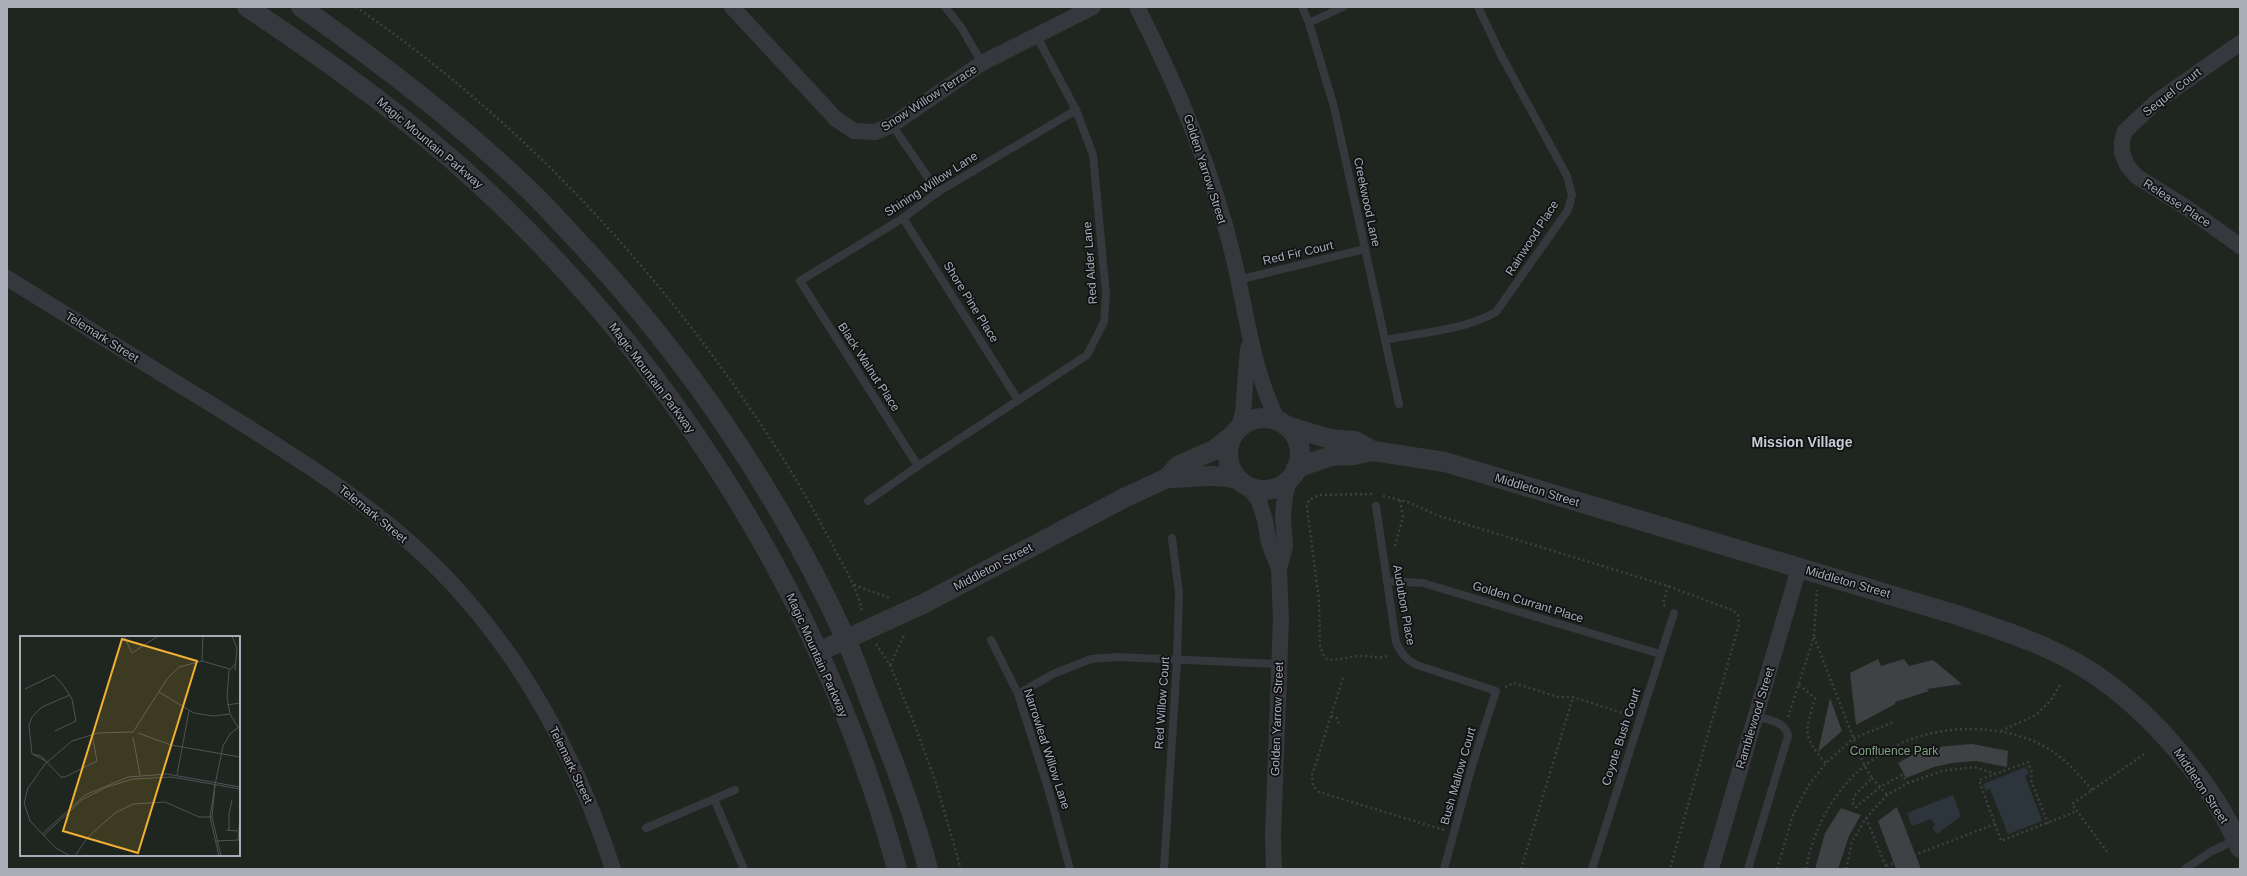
<svg xmlns="http://www.w3.org/2000/svg" width="2247" height="876" font-family="Arial,sans-serif">
	<style>
		.green { fill: #1e261f; fill-rule: evenodd }
		.water { fill: #2c353c }
		.building { fill: #404145 }
		.lines { fill: none; stroke-linecap: round; stroke-linejoin: round }
		.path { stroke: #3d3f44; stroke-width: 2.5; stroke-dasharray: 2 3; stroke-linecap: butt }
		.service { stroke: #37383d; stroke-width: 8 }
		.minor { stroke: #37383d; stroke-width: 16 }
		.tertiary { stroke: #37383d; stroke-width: 20 }
		.labels { text-anchor: middle; stroke-width: 3.5; stroke-linejoin: round; paint-order: stroke }
		.street-label { font-size: 12px; fill: #a8adb8; stroke: #111113 }
		.park-label { font-size: 12px; fill: #7fa381; stroke: #111113 }
		.quarter-label { font-size: 14px; font-weight: bold; fill: #c9ccd4; stroke: #111113 }
		.inset-road { fill: none; stroke: #505258; stroke-width: 1 }
		.view { fill: #f2b134; fill-opacity: 0.15; stroke: #f2b134; stroke-width: 2 }
		.inset-edge { fill: none; stroke: #a8adb8; stroke-width: 2 }
	</style>
	<rect width="100%" height="100%" fill="#161618"/>
	<path class="green" d="M7,7H2240V869H7ZM21,637H239V855H21Z"/>
	<g class="water">
		<path d="M2026,767L2029,774L2025,776L2042,821L2008,834L1990,789L1986,791L1983,784Z"/>
		<path d="M1953,795L1961,816L1937,834L1932,827L1935,825L1931,819L1912,826L1907,813Z"/>
	</g>
	<g class="building">
		<path d="M1878,659L1881,666L1904,659L1909,666L1933,660L1962,684L1927,689L1929,691L1895,702V704L1856,725L1850,673Z"/>
		<path d="M1830,698L1842,731L1818,752Z"/>
		<path d="M1972,744L2008,751L2007,767L1976,761L1952,763L1934,767L1906,778L1898,763L1916,753L1936,747Z"/>
		<path d="M1897,807L1921,869H1896L1878,821Z"/>
		<path d="M1841,808L1861,815L1849,836L1838,869H1815L1825,833Z"/>
	</g>
	<g class="lines">
		<g class="path">
			<path d="M356,7C535,130 680,292 794,476C808,500 822,525 835,550C846,570 858,590 862,612"/>
			<path d="M1372,494L1319,495L1309,500L1307,506L1319,601L1320,646L1324,657C1333,664 1348,656 1358,656C1372,655 1375,660 1390,655"/>
			<path d="M1383,496L1408,502L1439,516L1668,586L1732,610L1738,615L1739,624L1670,869"/>
			<path d="M1395,546L1403,517L1400,500"/>
			<path d="M854,585L890,598"/>
			<path d="M1665,606L1663,604L1668,586"/>
			<path d="M1814,637L1864,765L1872,778L1856,794L1852,802L1856,807L1880,787L1902,775L1908,783"/>
			<path d="M876,644L890,665L914,723L936,783L961,869"/>
			<path d="M890,665L905,633"/>
			<path d="M1343,678L1312,775L1313,786L1319,792L1444,830"/>
			<path d="M1799,685L1815,698C1806,731 1801,736 1826,763"/>
			<path d="M1505,687L1514,683L1558,697H1573L1629,715"/>
			<path d="M1331,716L1337,718L1339,725"/>
			<path d="M1788,717L1814,637L1817,590"/>
			<path d="M2001,731L2036,715L2050,701L2060,685"/>
			<path d="M1872,778L1887,795"/>
			<path d="M1866,818L1887,869"/>
			<path d="M2048,824L2031,780L2032,773L2028,762L1979,780L2001,841L2077,811"/>
			<path d="M2107,852L2072,804L2146,753"/>
			<path d="M1886,866L1995,824"/>
			<path d="M1521,869L1573,697"/>
			<path d="M1777,869L1793,815L1808,786L1826,763L1854,738L1894,722"/>
			<path d="M1806,869C1822,779 1897,721 1988,730C2011,732 2038,740 2056,754C2070,764 2081,777 2092,790"/>
			<path d="M1846,869L1852,842L1866,818L1887,795L1908,783L1942,771L1974,767L1996,774"/>
		</g>
		<g class="service">
			<path d="M945,7L961,27L982,63"/>
			<path d="M1302,7L1309,23L1334,107L1399,404"/>
			<path d="M1309,23L1343,7"/>
			<path d="M892,125L938,192"/>
			<path d="M903,218L1018,400"/>
			<path d="M1238,280L1365,249"/>
			<path d="M1385,340C1419,333 1465,330 1496,312L1568,210L1572,195L1567,176L1501,55L1478,7"/>
			<path d="M918,466L800,281L903,218L938,192L1076,110"/>
			<path d="M868,501L918,466L1087,355L1104,322L1106,294L1093,155L1076,110L1036,35"/>
			<path d="M1376,506L1396,642C1401,653 1406,660 1417,665L1496,691L1472,766L1444,869"/>
			<path d="M1387,581L1423,583L1660,654"/>
			<path d="M991,640L1018,694L1048,788L1070,869"/>
			<path d="M1018,694L1053,674L1091,659L1117,657L1280,664"/>
			<path d="M714,799L744,869"/>
			<path d="M646,828L735,790"/>
			<path d="M1164,869L1177,660L1179,593L1172,538"/>
			<path d="M1592,869L1674,613"/>
			<path d="M1748,869L1788,736C1786,721 1767,720 1755,716"/>
			<path d="M2185,869L2212,851L2236,840"/>
		</g>
		<g class="minor">
			<path d="M732,7L836,119L854,131L875,132L892,125L982,63L1093,7"/>
			<path d="M1137,7C1179,89 1214,174 1235,264C1247,317 1253,371 1278,421"/>
			<path d="M2240,43L2156,102L2125,131L2122,141V153L2127,165L2136,176L2187,208L2240,246"/>
			<path d="M7,278C78,322 148,366 219,409C307,464 396,518 465,598C534,677 581,770 613,869"/>
			<path d="M1239,428L1243,412L1248,348"/>
			<path d="M1248,486L1259,501L1265,520L1269,543L1279,569L1281,619L1273,836L1274,869"/>
			<path d="M1279,569L1285,547L1283,517L1285,495L1290,478"/>
			<path d="M1711,869L1799,568"/>
		</g>
		<g class="tertiary">
			<path d="M247,7C327,60 405,116 476,181C676,365 826,607 897,869"/>
			<path d="M301,7C381,63 457,121 527,188C543,203 558,220 573,236C684,353 777,490 845,637C857,664 866,692 877,719C896,768 915,818 928,869"/>
			<circle cx="1264" cy="454" r="36"/>
			<path d="M1287,426L1330,439L1355,441L1373,451"/>
			<path d="M1296,468L1331,456L1354,455L1373,451L1445,462L1957,615C1998,629 2040,642 2078,664C2141,700 2212,780 2240,848"/>
			<path d="M1167,478C1193,478 1212,473 1238,479"/>
			<path d="M818,652L923,604L1124,498L1167,478L1178,466L1214,450L1232,436"/>
		</g>
	</g>
	<g class="labels">
		<g class="street-label">
			<text transform="translate(2172 92) rotate(-38)" y="4">Sequel Court</text>
			<text transform="translate(929 98) rotate(-33)" y="4">Snow Willow Terrace</text>
			<text transform="translate(430 143) rotate(40)" y="4">Magic Mountain Parkway</text>
			<text transform="translate(1205 169) rotate(72)" y="4">Golden Yarrow Street</text>
			<text transform="translate(931 184) rotate(-33)" y="4">Shining Willow Lane</text>
			<text transform="translate(1367 202) rotate(78)" y="4">Creekwood Lane</text>
			<text transform="translate(2177 203) rotate(33)" y="4">Release Place</text>
			<text transform="translate(1532 238) rotate(-57)" y="4">Rainwood Place</text>
			<text transform="translate(1298 253) rotate(-13)" y="4">Red Fir Court</text>
			<text transform="translate(1090 263) rotate(-94)" y="4">Red Alder Lane</text>
			<text transform="translate(971 302) rotate(58)" y="4">Shore Pine Place</text>
			<text transform="translate(102 337) rotate(32)" y="4">Telemark Street</text>
			<text transform="translate(869 367) rotate(57)" y="4">Black Walnut Place</text>
			<text transform="translate(652 378) rotate(53)" y="4">Magic Mountain Parkway</text>
			<text transform="translate(1537 490) rotate(17)" y="4">Middleton Street</text>
			<text transform="translate(373 514) rotate(39)" y="4">Telemark Street</text>
			<text transform="translate(993 567) rotate(-28)" y="4">Middleton Street</text>
			<text transform="translate(1848 582) rotate(16)" y="4">Middleton Street</text>
			<text transform="translate(1528 602) rotate(17)" y="4">Golden Currant Place</text>
			<text transform="translate(1404 605) rotate(80)" y="4">Audubon Place</text>
			<text transform="translate(817 655) rotate(66)" y="4">Magic Mountain Parkway</text>
			<text transform="translate(1162 703) rotate(-86)" y="4">Red Willow Court</text>
			<text transform="translate(1755 718) rotate(-73)" y="4">Ramblewood Street</text>
			<text transform="translate(1277 719) rotate(-88)" y="4">Golden Yarrow Street</text>
			<text transform="translate(1621 737) rotate(-72)" y="4">Coyote Bush Court</text>
			<text transform="translate(1047 749) rotate(72)" y="4">Narrowleaf Willow Lane</text>
			<text transform="translate(571 765) rotate(64)" y="4">Telemark Street</text>
			<text transform="translate(1458 776) rotate(-74)" y="4">Bush Mallow Court</text>
			<text transform="translate(2201 786) rotate(56)" y="4">Middleton Street</text>
		</g>
		<g class="park-label">
			<text x="1894" y="755">Confluence Park</text>
		</g>
		<g class="quarter-label">
			<text x="1802" y="447">Mission Village</text>
		</g>
	</g>
	<g transform="translate(20 636)">
		<rect width="220" height="220" fill="#161618"/>
		<path d="M0,0H220V220H0Z" fill="#1e261f"/>
		<path class="inset-road" d="M104,0L112,17L138,0M212,0L217,12L215,34M182,25L183,0M215,28L209,35L207,61L210,78L218,91M5,53L34,39L43,49L52,63L56,85L35,95M139,56L174,77L193,80L210,78M50,59L22,71L12,81L9,89L12,118L21,120L41,141H45L77,125L72,98M207,69L220,67M113,96L147,43L159,31L182,25L210,33M118,97L151,109L220,121M113,101L120,139M14,119L26,125M157,139L169,75M195,149L190,181L199,220M206,194L218,195M209,195V178L212,164M22,198L65,159L108,141L147,138L220,151M24,199L63,163L87,151L113,143L152,141L220,153M218,204L220,181M196,205L220,204M50,220L36,212L10,185L4,167L8,152L25,128L52,105L78,97L113,96M55,220L67,202L95,177L113,168L145,166L179,181H192M201,220L192,181L195,149L203,110L210,98L220,90"/>
		<path class="view" d="M102,3L177,25L118,217L43,195Z"/>
		<rect width="220" height="220" class="inset-edge"/>
	</g>
	<rect width="2247" height="876" fill="none" stroke="#a8adb8" stroke-width="16"/>
</svg>
